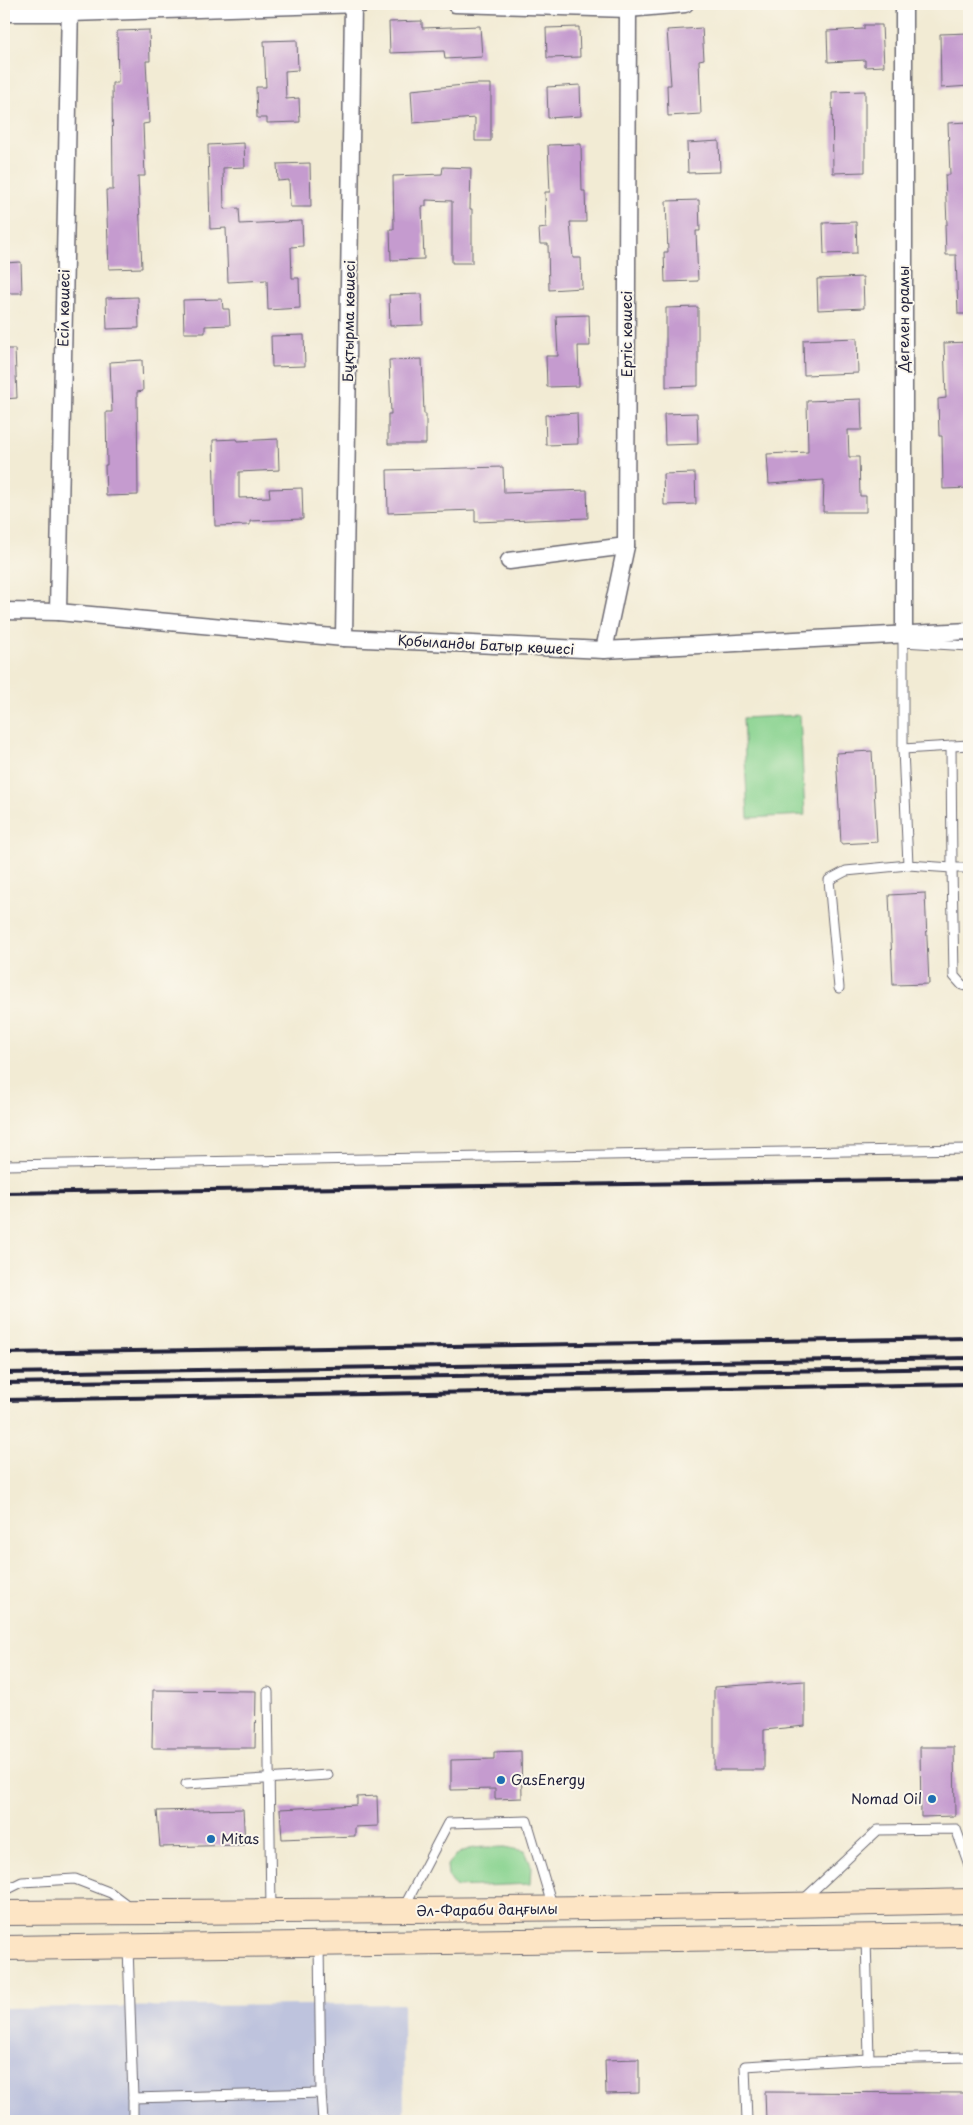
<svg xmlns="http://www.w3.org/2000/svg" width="973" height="2125" font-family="'Playpen Sans',sans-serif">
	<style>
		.industrial { fill: #bec3dd }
		.green { fill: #89d390; stroke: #567a66 }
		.building { fill: #c59bcf }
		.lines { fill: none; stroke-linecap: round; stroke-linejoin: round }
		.lane-casing { stroke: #6b6871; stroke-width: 11 }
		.street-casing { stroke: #6b6871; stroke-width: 19 }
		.secondary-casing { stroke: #6b6871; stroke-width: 26 }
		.lane { stroke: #fff; stroke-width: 9 }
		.street { stroke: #fff; stroke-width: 16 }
		.secondary { stroke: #fde5c5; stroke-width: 24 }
		.rail { stroke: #22223b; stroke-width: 4 }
		.poi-dot { fill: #1f6fb2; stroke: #fbf7ec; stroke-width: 2 }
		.labels { text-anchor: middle; stroke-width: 4; stroke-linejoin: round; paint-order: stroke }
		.street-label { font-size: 14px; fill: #22223b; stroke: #fbf7ec }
		.poi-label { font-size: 14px; fill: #22223b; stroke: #fbf7ec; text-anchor: start }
	</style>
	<rect width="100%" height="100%" fill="#fbf7ec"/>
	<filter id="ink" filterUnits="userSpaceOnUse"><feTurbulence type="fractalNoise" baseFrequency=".02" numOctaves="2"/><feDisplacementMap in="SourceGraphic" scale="10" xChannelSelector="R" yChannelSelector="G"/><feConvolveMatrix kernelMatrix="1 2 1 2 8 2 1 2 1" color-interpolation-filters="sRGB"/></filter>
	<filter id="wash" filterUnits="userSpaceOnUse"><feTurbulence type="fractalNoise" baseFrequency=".0096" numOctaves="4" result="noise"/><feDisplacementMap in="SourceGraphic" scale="20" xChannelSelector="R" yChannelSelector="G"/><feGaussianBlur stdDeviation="1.12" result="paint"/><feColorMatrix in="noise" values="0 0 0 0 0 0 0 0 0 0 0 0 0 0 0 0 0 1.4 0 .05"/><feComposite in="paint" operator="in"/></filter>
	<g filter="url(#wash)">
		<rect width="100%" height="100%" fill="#f2ebd4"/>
		<path class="industrial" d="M403,2004L404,2121H4V2008Z"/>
		<g class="green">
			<path d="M800,715L805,815L748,818L743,718Z"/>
			<path d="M505,1847L525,1851L531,1865L530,1884L456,1887L448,1876L447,1865C464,1843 481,1848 505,1847Z"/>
		</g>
		<g id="blocks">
			<g class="building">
				<path d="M422,21V28L480,26L482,57L445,59L444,51L390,53L389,22Z"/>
				<path d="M864,25H882L884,66L865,67V60L828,62L827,31L864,29Z"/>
				<path d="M579,27L580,57L547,58L546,28Z"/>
				<path d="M702,28L704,59L699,60L701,114L668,116L667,85H671L667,30Z"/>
				<path d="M149,30L150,61H146L149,123L143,124L145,176H138L142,268L109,269L106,190H113L112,83H118L117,31Z"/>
				<path d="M969,33V86L941,88L940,34Z"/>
				<path d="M297,40L298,70L285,71L286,99L299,98L300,122L267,123V118H257L256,87H266L264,41Z"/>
				<path d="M475,84H491V141H475V118L413,123L411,90Z"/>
				<path d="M580,85L581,116L548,118L547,87Z"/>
				<path d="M865,91V172L833,173L832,92Z"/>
				<path d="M969,122V314H958L956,255H946L945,225H947L945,175H950L948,123Z"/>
				<path d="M719,141L720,172L688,173L687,143Z"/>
				<path d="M244,143L245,167L223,168L224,209L239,208L240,224L302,221L303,246L291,247L292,278H299L300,308L268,310L267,280L228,282L226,228L210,229L208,145Z"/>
				<path d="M581,144L582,191H585L586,222H570L573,258H581L582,288L549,290L548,244H540L539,229L546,228L545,192H550L548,145Z"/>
				<path d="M310,163L311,207H290L289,180L278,181L277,164Z"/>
				<path d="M443,167L471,168L470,209H472V263H452V201L426,200V206H422L424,259L391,260L390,229H394L393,176L442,174Z"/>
				<path d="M699,200L700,231H696L698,281L665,282L664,252H668L666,201Z"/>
				<path d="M856,222L857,253L824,254L823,223Z"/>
				<path d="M21,262L22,293H4V263Z"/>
				<path d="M863,277L864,308L818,310L817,279Z"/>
				<path d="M422,294L423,325L390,326L389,295Z"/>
				<path d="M138,297L139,328L107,329L106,298Z"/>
				<path d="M222,299L223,309H229L230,325L205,326V333H184L183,300Z"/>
				<path d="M698,307V386L666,387V308Z"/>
				<path d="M589,315L590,346H578L579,386L547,387L546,356H558L556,316Z"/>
				<path d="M304,335L305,366L272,367L271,336Z"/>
				<path d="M857,338L858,373L804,375L803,340Z"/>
				<path d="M969,342V488L943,489L942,436H939L938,399L946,398L944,343Z"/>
				<path d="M4,349H15L17,398L4,399Z"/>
				<path d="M422,359L424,414H426V444H388V414H391L389,360Z"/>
				<path d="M142,360L143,391L137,392L138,495L106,496L105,465H107L106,412H112L110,362Z"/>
				<path d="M861,399L862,430H848L849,457H859L860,496H866V512H823L824,480L769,484L767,454L808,452L807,401Z"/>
				<path d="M577,413L578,444L546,445L545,415Z"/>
				<path d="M697,413L698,444L665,445L664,414Z"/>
				<path d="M237,439L238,441L278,439L279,470L239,472V498L270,497L269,489L302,488L303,519L250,521V525L215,526L213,440Z"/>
				<path d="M503,467L504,493L587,490L588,518L475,522V510L388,513L387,470Z"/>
				<path d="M695,473L696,504L664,505L663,474Z"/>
				<path d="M872,751L877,842L841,844L836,753Z"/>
				<path d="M925,893L929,984L893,985L889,895Z"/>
				<path d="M805,1681V1726L764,1730V1770H714V1687Z"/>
				<path d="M153,1690L256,1691L255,1748H152Z"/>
				<path d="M920,1747H954L955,1816L921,1817Z"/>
				<path d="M521,1751L522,1798L495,1799V1789L451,1790V1760L494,1759V1752Z"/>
				<path d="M377,1796L378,1826L355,1827V1836L282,1839L280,1809L357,1805V1797Z"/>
				<path d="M243,1809L245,1845L160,1847L157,1811Z"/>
				<path d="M639,2059V2093L606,2094L605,2060Z"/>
				<path d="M765,2092L968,2093L969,2121H766Z"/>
			</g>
		</g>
	</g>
	<g filter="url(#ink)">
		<use href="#blocks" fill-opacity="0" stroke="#6b6871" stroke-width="1"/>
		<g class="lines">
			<defs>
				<g id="lane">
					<path d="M969,646L903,642V749L908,865L952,868L954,976L962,985L969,987"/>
					<path d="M951,746L952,868H969"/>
					<path d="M903,749L969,745"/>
					<path d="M839,988L829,880L846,871L908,865"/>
					<path d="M4,1165L969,1149"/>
					<path d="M268,1692L271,1910"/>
					<path d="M186,1784L328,1775"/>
					<path d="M4,1891L22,1882L75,1879L111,1893L131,1908"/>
					<path d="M803,1900L878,1830L956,1829L969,1865"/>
					<path d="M403,1909L448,1823L527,1821L553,1908"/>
					<path d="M866,1937L869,2059"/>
					<path d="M128,1947L133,2098L321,2093L319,1943"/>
					<path d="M321,2093L323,2121"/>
					<path d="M133,2098V2121"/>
					<path d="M747,2121L745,2066L869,2059L969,2057"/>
				</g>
				<g id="street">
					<path d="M455,4L628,9L685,4"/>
					<path d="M4,13H70L362,4"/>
					<path d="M509,561L626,546L628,4"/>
					<path d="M4,611L58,612L344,638L604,650L969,631"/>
					<path d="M58,612L70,4"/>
					<path d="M904,635V4"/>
					<path d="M344,638L353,4"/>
					<path d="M604,650L626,546"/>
				</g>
				<g id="secondary">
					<path d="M4,1913C326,1911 647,1909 969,1901"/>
					<path d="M4,1948L969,1935"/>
				</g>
			</defs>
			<use href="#lane" class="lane-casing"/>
			<use href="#street" class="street-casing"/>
			<use href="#secondary" class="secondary-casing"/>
			<use href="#lane" class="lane"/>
			<use href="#street" class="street"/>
			<use href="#secondary" class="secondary"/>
			<g class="rail">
				<path d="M4,1193L969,1179"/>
				<path d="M4,1353L969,1338"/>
				<path d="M4,1373L969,1358"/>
				<path d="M4,1383L969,1368"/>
				<path d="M4,1400L969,1384"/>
			</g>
		</g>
	</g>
	<g class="poi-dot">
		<circle cx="501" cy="1780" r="5"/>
		<circle cx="932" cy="1799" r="5"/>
		<circle cx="211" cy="1839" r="5"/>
	</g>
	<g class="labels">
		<g class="street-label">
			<text transform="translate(64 308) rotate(-89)" y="5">Есіл көшесі</text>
			<text transform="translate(904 319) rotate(-90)" y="5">Дегелен орамы</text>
			<text transform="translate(349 321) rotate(-89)" y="5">Бұқтырма көшесі</text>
			<text transform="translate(627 334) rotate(-90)" y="5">Ертіс көшесі</text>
			<text transform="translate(486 645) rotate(3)" y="5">Қобыланды Батыр көшесі</text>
			<text transform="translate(487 1910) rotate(-1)" y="5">Әл-Фараби даңғылы</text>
		</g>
		<g class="poi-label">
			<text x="511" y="1785">GasEnergy</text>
			<text x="922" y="1804" text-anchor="end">Nomad Oil</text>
			<text x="221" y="1844">Mitas</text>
		</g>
	</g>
	<rect width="973" height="2125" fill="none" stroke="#fbf7ec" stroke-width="20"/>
</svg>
